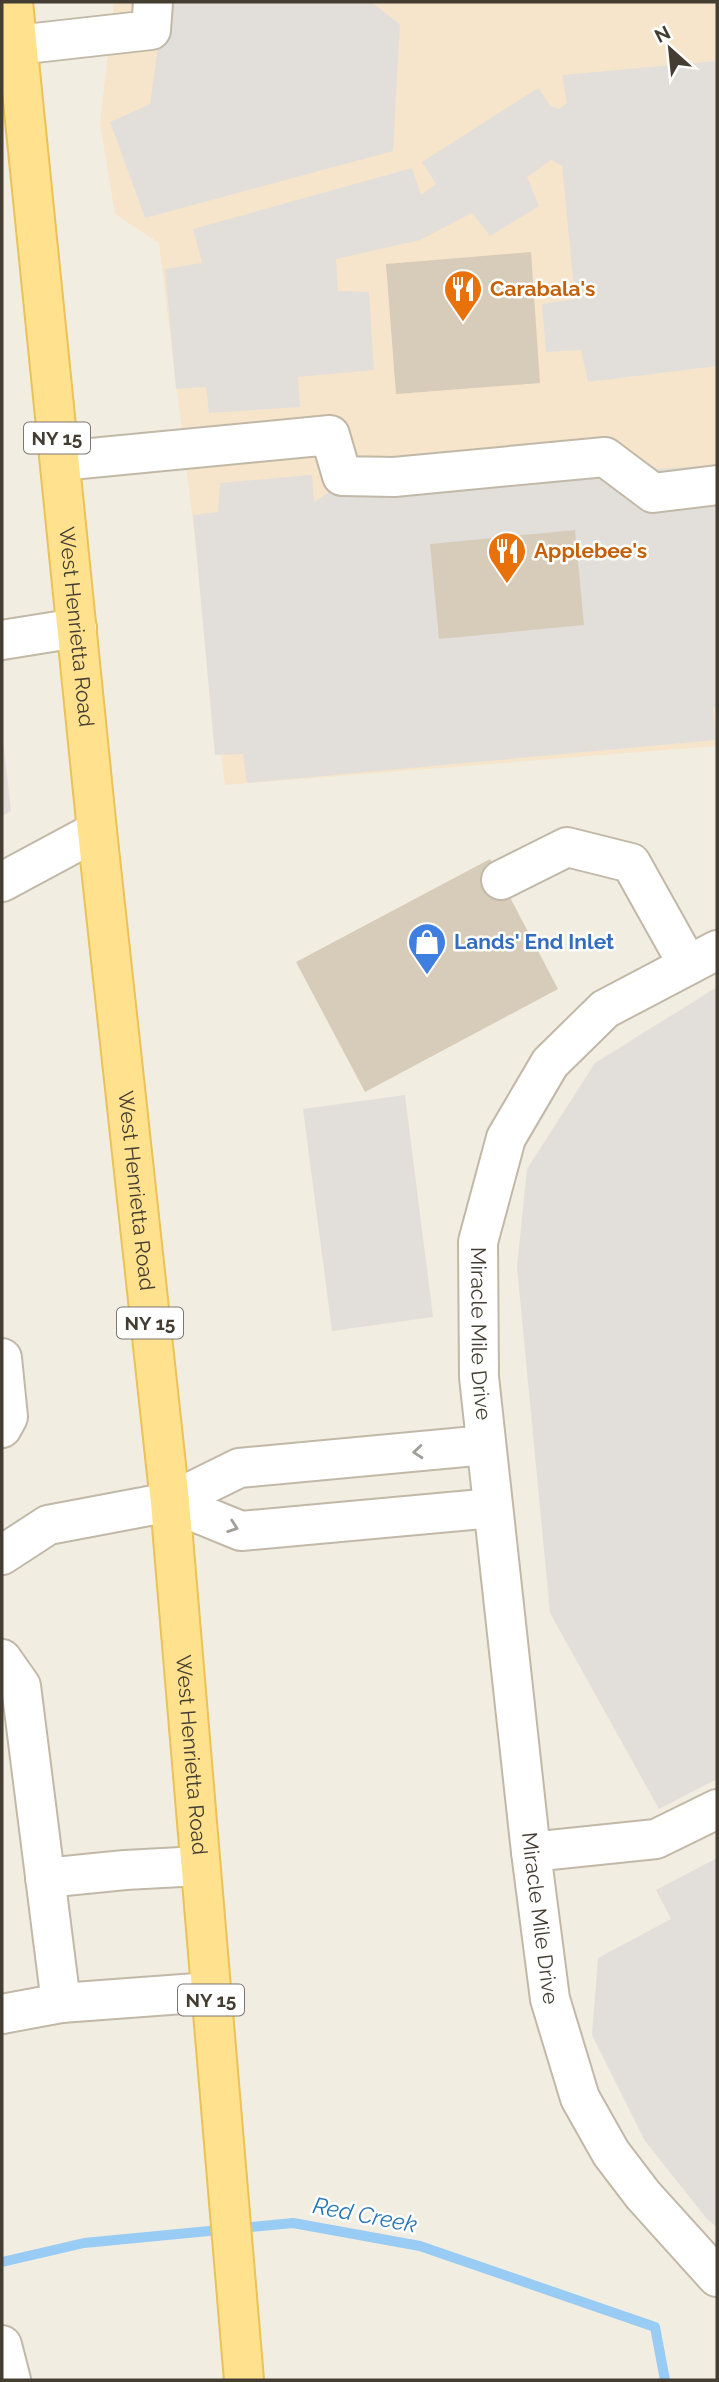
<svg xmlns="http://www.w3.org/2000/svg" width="719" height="2382" font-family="Raleway,sans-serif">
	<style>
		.commercial { fill: #f6e5ca }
		.parking { fill: #e2dfdb }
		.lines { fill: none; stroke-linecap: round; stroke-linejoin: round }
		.stream { stroke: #99ccf4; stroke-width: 10 }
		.building { fill: #d7ccb9 }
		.minor-casing { stroke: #c1b8a7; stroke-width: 42 }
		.major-casing { stroke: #eac257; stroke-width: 42 }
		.minor { stroke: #fff; stroke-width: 38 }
		.major { stroke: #ffe18e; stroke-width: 38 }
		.oneway { stroke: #a29e98 }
		.labels { text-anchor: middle; stroke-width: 5; stroke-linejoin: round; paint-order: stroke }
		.shield { fill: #fff; stroke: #7c7770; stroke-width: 2 }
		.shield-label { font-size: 19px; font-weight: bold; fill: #443d32 }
		.food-label { font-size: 21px; font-weight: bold; fill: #c56008; stroke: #fff; text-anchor: start }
		.street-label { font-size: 21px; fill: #443d32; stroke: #fff }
		.shop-label { font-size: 21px; font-weight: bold; fill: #366cbe; stroke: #fff; text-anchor: start }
		.water-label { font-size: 23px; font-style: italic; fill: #2675b5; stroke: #fff }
	</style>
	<rect width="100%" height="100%" fill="#f2ede1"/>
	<path class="commercial" d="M114,2H717V746L225,785L159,243L115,214L100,123Z"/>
	<g class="parking">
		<path d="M164,2H371L400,24L393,151L145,218L110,122L150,104Z"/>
		<path d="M717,61V366L588,382L581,350L546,352L542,304L575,299L562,166L551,160L527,177L539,206L490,236L472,213L420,240L336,259L338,291L369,292L374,370L298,377L300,407L209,413L206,387L176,389L165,269L202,263L193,229L412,168L421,195L436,184L422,162L538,88L551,106L559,109L567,103L562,75Z"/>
		<path d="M608,436L657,469L717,465V706L713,708L716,740L247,783L243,754L215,755L193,515L218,512L220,483L312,475L314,502L382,458Z"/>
		<path d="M2,730L11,811L2,816Z"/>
		<path d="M717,987V1779L659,1809L550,1613L517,1267L527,1169L595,1063Z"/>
		<path d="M405,1095L433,1317L332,1331L303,1109Z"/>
		<path d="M717,1858V2227L707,2219L645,2141L592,2035L598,1958L671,1919L656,1890Z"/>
	</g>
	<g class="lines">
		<path class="stream" d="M2,2262L84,2243L293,2223L420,2246L655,2327L665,2380"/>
	</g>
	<g class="building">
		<path d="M531,252L540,383L396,394L386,264Z"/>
		<path d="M575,530L584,625L439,639L430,544Z"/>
		<path d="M490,859L558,989L365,1092L296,962Z"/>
	</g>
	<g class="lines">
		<defs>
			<g id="minor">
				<path d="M2,44L17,45L151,30L153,2"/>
				<path d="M60,461L330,435L342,476L394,477L605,457L653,493L717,485"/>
				<path d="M2,640L77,628"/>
				<path d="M501,880L567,847L631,863L688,965"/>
				<path d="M2,882L97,831"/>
				<path id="s1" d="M717,950L605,1009L550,1063L506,1138L478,1242L479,1377L531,1852L550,1999L580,2098L611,2153L643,2195L717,2277"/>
				<path d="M2,1358L8,1417L2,1428"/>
				<path d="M170,1502L241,1531L493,1508"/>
				<path d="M2,1555L48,1525L170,1502L239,1468L486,1445"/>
				<path d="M2,1659L21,1686L61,2003L2,2014"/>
				<path d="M531,1852L656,1839L717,1809"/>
				<path d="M45,1878L125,1870L200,1866"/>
				<path d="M61,2003L210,1992"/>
				<path d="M2,2345L11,2380"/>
			</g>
			<g id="major">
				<path id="s2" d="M13,2L97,831L170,1502L244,2380"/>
			</g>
		</defs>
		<use href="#minor" class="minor-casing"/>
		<use href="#major" class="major-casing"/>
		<use href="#minor" class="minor"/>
		<use href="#major" class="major"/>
	</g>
	<defs><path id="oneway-chevron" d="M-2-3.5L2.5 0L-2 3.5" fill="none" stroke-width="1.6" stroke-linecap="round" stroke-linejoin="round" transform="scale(1.75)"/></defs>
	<g class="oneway">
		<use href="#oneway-chevron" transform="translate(418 1452) rotate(175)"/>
		<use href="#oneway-chevron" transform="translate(233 1527) rotate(19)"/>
	</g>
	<defs>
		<symbol id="restaurant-pin" viewBox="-11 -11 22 30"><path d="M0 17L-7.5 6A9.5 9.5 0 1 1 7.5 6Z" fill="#e8710a" stroke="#fff"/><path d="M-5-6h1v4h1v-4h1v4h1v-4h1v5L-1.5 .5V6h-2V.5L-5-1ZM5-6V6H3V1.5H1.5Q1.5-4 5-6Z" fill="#fff"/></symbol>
		<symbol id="shop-pin" viewBox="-11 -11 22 30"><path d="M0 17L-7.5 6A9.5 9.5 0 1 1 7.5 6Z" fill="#3f7fe0" stroke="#fff"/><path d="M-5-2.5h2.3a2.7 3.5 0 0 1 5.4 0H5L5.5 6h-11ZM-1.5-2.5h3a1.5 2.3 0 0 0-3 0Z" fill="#fff"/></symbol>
	</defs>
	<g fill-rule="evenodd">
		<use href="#restaurant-pin" x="441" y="267" width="44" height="60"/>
		<use href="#restaurant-pin" x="485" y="529" width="44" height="60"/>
		<use href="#shop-pin" x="405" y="920" width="44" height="60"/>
	</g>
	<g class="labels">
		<g class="shield">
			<rect x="24" y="422.5" width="66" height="31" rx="5"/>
			<rect x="117" y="1307.5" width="66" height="31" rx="5"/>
			<rect x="178" y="1984.5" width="66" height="31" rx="5"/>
		</g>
		<g class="shield-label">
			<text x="57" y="445">NY 15</text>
			<text x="150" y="1330">NY 15</text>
			<text x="211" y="2007">NY 15</text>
		</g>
		<g class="food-label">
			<text x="490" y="296">Carabala's</text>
			<text x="534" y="558">Applebee's</text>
		</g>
		<g class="street-label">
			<text dy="7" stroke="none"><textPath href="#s2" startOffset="628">West Henrietta Road</textPath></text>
			<text dy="7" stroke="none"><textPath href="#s2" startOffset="1195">West Henrietta Road</textPath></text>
			<text dy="7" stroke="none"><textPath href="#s1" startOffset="490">Miracle Mile Drive</textPath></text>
			<text dy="7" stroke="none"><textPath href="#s2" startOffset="1762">West Henrietta Road</textPath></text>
			<text dy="7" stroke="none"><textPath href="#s1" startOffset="1078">Miracle Mile Drive</textPath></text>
		</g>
		<g class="shop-label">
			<text x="454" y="949">Lands' End Inlet</text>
		</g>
		<g class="water-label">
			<text transform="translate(365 2215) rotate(11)" y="8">Red Creek</text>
		</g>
	</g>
	<rect width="719" height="2382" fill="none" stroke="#443d32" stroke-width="7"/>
	<g transform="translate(670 49) rotate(333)" stroke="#ffffff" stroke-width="5" paint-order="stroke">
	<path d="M0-5L12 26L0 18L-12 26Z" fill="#443d32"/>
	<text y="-10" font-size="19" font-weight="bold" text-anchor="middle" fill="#443d32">N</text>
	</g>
</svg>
